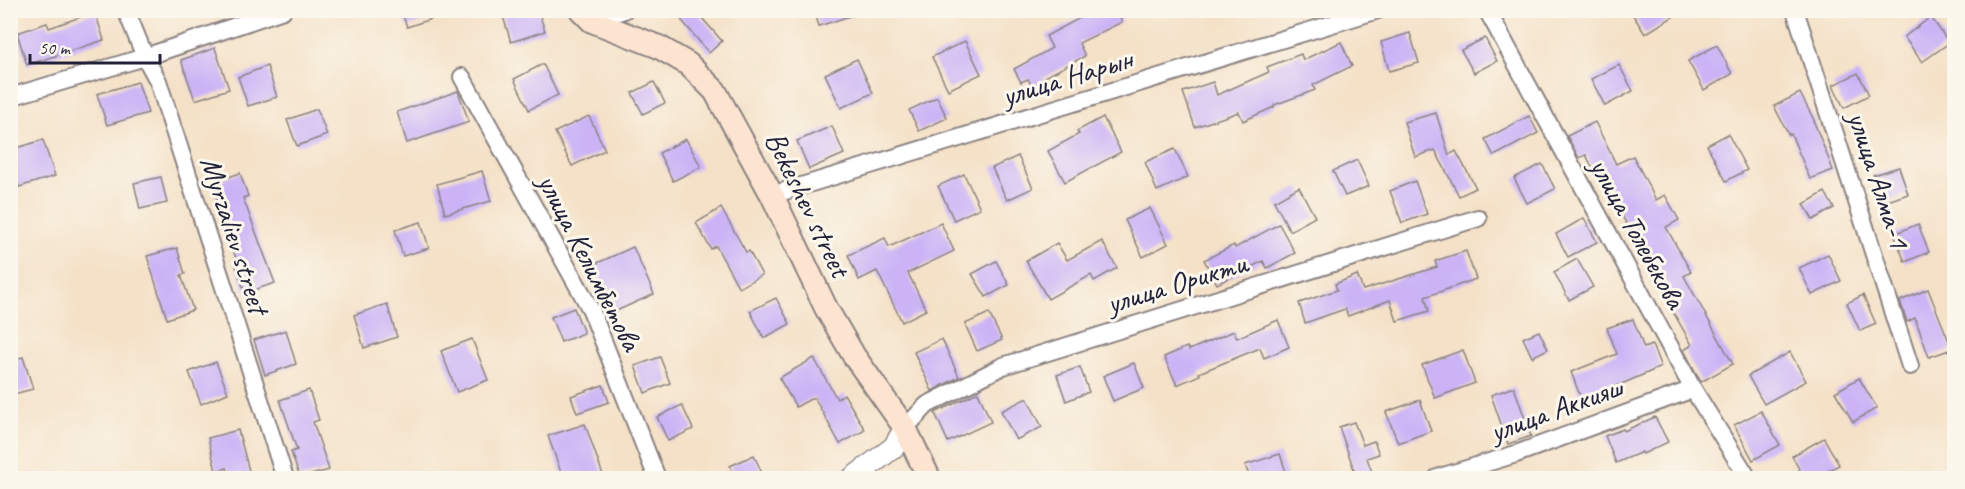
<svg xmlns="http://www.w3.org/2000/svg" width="1965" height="489" font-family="Caveat,sans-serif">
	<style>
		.building { fill: #cbb3f6 }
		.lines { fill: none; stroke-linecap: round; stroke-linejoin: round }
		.minor-casing { stroke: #8b8281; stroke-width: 20 }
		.tertiary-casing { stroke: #8b8281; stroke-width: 24 }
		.secondary-casing { stroke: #8b8281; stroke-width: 26 }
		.minor { stroke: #fff; stroke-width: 16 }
		.tertiary { stroke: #fff; stroke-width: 21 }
		.secondary { stroke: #fde4d1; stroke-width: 22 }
		.labels { text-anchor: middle; stroke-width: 6; stroke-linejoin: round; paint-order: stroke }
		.street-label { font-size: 30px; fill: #22223b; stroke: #fbf7ec }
	</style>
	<rect width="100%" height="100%" fill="#fbf7ec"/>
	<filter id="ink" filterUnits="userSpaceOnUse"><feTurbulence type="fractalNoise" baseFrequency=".0167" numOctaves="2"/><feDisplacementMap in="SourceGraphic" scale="12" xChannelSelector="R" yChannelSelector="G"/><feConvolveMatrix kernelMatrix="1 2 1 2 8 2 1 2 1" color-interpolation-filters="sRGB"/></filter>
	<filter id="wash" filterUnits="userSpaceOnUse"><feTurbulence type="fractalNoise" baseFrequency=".008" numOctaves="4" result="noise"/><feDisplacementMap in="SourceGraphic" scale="24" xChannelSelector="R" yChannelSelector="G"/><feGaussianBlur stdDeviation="1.35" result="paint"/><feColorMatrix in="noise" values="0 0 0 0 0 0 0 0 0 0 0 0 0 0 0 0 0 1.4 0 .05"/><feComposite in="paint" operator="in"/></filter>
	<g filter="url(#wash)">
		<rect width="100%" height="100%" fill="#f4e1c7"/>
		<g id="blocks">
			<g class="building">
				<path d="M401,10H449V13L407,27Z"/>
				<path d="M501,10H538L545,31L511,42Z"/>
				<path d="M673,10H695L722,41L709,53Z"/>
				<path d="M814,10H858L859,13L819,26Z"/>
				<path d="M1079,10H1116L1122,22L1079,43L1085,56L1043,78L1046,84L1034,90L1028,79L1021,82L1014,69L1052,48L1046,36L1082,17Z"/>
				<path d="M1630,10H1684L1645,34Z"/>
				<path d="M95,12L104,40L27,65L17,33L47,23L49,28Z"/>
				<path d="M1931,17L1949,43L1922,62L1904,37Z"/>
				<path d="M1410,33L1419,63L1389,71L1381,42Z"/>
				<path d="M1485,38L1497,61L1474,73L1461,50Z"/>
				<path d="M965,41L981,74L948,90L932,57Z"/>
				<path d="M1341,42L1352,66L1313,85L1315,90L1274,105V107L1243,121L1239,112L1195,127L1183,92L1213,82L1217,95L1269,72L1267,67L1301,54L1303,60Z"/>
				<path d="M1717,45L1732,74L1704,90L1688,61Z"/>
				<path d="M215,48L229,89L195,100L181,60Z"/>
				<path d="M857,59L873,93L841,108L825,74Z"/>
				<path d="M543,64L558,95L529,110L514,79Z"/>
				<path d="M1619,65L1633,91L1605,106L1591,79Z"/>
				<path d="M267,66L277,97L248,106L238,77Z"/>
				<path d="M1858,73L1869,95L1844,108L1833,85Z"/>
				<path d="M138,82L148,113L107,125L97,94Z"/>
				<path d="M654,82L665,103L643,114L632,93Z"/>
				<path d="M458,91L469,122L407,143L397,112Z"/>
				<path d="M1800,93L1815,122H1814L1833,170L1810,179L1791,134L1789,135L1774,106Z"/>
				<path d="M937,97L947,118L919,131L909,110Z"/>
				<path d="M317,109L327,135L297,146L287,120Z"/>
				<path d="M1436,113L1449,155L1456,151L1476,188L1459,196L1435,150L1415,157L1404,122Z"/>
				<path d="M589,116L605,150L572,166L555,132Z"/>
				<path d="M1529,116L1538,133L1494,156L1485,139Z"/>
				<path d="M1103,117L1121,152L1065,182L1048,151L1079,134L1077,131Z"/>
				<path d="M1595,122L1616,164L1633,156L1656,200L1665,195L1679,220L1666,227L1691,272L1684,276L1733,364L1701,382L1684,350L1692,345L1672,310L1674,309L1612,198L1609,200L1586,155L1579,158L1567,136Z"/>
				<path d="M832,126L844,154L809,169L797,141Z"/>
				<path d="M1728,134L1747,170L1726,181L1707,145Z"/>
				<path d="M686,139L701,167L673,181L659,153Z"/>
				<path d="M43,140L55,176L19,187L10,160V150Z"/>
				<path d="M1175,149L1188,177L1157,191L1145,162Z"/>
				<path d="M1018,156L1033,188L1007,200L992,168Z"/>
				<path d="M1357,160L1369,186L1345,196L1333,171Z"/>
				<path d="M1542,164L1555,189L1527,203L1514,178Z"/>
				<path d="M1899,167L1908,194L1882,203L1873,175Z"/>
				<path d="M482,171L491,201L445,214L437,184Z"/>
				<path d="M240,173L248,196L243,198L275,283L245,293L236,266L238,265L212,183Z"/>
				<path d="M964,174L980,208L954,220L938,186Z"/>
				<path d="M161,177L167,203L140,209L134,183Z"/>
				<path d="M1415,181L1427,214L1402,223L1390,191Z"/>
				<path d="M1299,187L1315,217L1290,231L1274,201Z"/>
				<path d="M1825,192L1834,208L1813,220L1804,204Z"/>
				<path d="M721,208L746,252L749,251L762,275L739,288L716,246L711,249L696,223Z"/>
				<path d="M1150,208L1168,244L1143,257L1125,220Z"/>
				<path d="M1584,218L1597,242L1568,257L1556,234Z"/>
				<path d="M421,222L429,248L403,256L395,230Z"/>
				<path d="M941,223L954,251L908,273L926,310L902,322L877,271L859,280L848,255L885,238L889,247Z"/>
				<path d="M1279,224L1295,253L1267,268L1263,261L1217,284L1204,260L1234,245L1235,248Z"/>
				<path d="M1918,224L1929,252L1905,262L1894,234Z"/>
				<path d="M1102,241L1117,268L1094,281L1091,275L1048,299L1026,261L1057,243L1067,260Z"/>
				<path d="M633,247L654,294L614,312L593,265Z"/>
				<path d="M177,248L185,274L181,275L193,310L167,319L147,256Z"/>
				<path d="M1466,251L1476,279L1425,297L1429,311L1397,321L1390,300L1348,316L1345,309L1305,323L1299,303L1337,290L1335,284L1357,275L1363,290L1437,267L1435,261Z"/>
				<path d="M1828,254L1841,281L1812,295L1799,268Z"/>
				<path d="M1577,259L1593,287L1569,300L1554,272Z"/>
				<path d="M996,261L1009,285L986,297L972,274Z"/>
				<path d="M1928,289L1952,349L1929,357L1915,318L1907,322L1900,301Z"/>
				<path d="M1863,295L1876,324L1860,331L1847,303Z"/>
				<path d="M776,298L790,324L764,338L750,311Z"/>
				<path d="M387,304L397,337L364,348L354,315Z"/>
				<path d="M574,308L584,333L561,342L551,317Z"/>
				<path d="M989,313L1002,340L977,351L965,324Z"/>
				<path d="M1633,319L1644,348L1652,345L1661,367L1582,401L1571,372L1617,354L1607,328Z"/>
				<path d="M1278,320L1289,347L1264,358L1260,348L1199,373L1200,375L1177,385L1164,357L1187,347L1189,350L1234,331L1237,338Z"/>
				<path d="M286,330L296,364L265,375L254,340Z"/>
				<path d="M1539,331L1548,349L1532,357L1523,338Z"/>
				<path d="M472,339L488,380L457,392L441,351Z"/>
				<path d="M942,339L959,377L932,391L914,352Z"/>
				<path d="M1463,350L1475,383L1435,398L1422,365Z"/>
				<path d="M1790,352L1806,381L1764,404L1748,376Z"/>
				<path d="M23,357L33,389L10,395V361Z"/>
				<path d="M660,357L670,383L645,393L635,366Z"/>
				<path d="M814,358L837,399L844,394L865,430L840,444L814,397L796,407L779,378Z"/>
				<path d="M216,362L228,393L201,404L189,372Z"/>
				<path d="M1134,363L1144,388L1113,401L1103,376Z"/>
				<path d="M1080,367L1089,392L1066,401L1057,375Z"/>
				<path d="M1859,378L1877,408L1853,422L1835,392Z"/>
				<path d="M603,385L609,402L577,413L571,396Z"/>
				<path d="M1514,387L1531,436L1508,444L1491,395Z"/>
				<path d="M309,390L319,420L313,422L329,470L300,478L291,452L297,450L280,400Z"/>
				<path d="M978,392L991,422L948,442L935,413Z"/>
				<path d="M1027,398L1042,427L1016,440L1001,411Z"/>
				<path d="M1420,400L1431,431L1398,443L1386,412Z"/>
				<path d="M682,405L693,429L668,441L657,417Z"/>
				<path d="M1761,411L1780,445L1753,460L1734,425Z"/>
				<path d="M1655,417L1668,442L1643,454L1642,452L1616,463L1605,436L1623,429L1624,431Z"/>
				<path d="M1354,422L1363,445L1374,441L1379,454L1367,458L1374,478H1357L1339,427Z"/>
				<path d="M585,424L604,478H563L548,436Z"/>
				<path d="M238,430L251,478H230L227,468L216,471L208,438Z"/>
				<path d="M1824,438L1839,465L1815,478H1804L1792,456Z"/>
				<path d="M1280,454L1288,478H1250L1245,465Z"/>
				<path d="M754,455L764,478H735L730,466Z"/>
			</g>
		</g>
	</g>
	<g filter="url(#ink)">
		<use href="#blocks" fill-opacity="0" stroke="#8b8281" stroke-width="1.5"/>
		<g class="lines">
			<defs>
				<g id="minor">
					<path d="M126,10L145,57L158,81L285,478"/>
					<path d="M1487,10L1693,389L1748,478"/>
					<path d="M1795,10L1910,366"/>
					<path d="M592,21L624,10"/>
					<path d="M462,77L591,310L657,478"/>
					<path d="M10,97L145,57L283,10"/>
					<path d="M772,195L1378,10"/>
					<path d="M905,428L927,405L1003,366L1478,218"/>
					<path d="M1437,478L1516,454L1693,389"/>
				</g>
				<path id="tertiary" d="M853,478L894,447L905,428"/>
				<path id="secondary" d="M581,10L592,21L659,47L688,64L715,91L772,195L826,308L854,356L905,428L929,478"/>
			</defs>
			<use href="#minor" class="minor-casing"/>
			<use href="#tertiary" class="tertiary-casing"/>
			<use href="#secondary" class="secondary-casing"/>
			<use href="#minor" class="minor"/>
			<use href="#tertiary" class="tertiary"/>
			<use href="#secondary" class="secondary"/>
		</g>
	</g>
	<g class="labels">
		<g class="street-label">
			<text transform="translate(1067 77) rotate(-17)" y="10">улица Нарын</text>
			<text transform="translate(1879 180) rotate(72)" y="10">улица Алма-1</text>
			<text transform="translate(808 204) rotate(64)" y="10">Bekeshev street</text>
			<text transform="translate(1638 233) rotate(61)" y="10">улица Толебекова</text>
			<text transform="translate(235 235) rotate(72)" y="10">Myrzaliev street</text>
			<text transform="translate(590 262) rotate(63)" y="10">улица Келимбетова</text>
			<text transform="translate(1177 283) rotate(-17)" y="10">улица Орикти</text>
			<text transform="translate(1556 409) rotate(-20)" y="10">улица Аккияш</text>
		</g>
	</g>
	<rect width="1965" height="489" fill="none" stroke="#fbf7ec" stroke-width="36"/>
	<path d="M30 54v9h130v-9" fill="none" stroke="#22223b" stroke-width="3"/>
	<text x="39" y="54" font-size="18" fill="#22223b" stroke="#fbf7ec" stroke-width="4.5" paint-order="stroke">50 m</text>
</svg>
